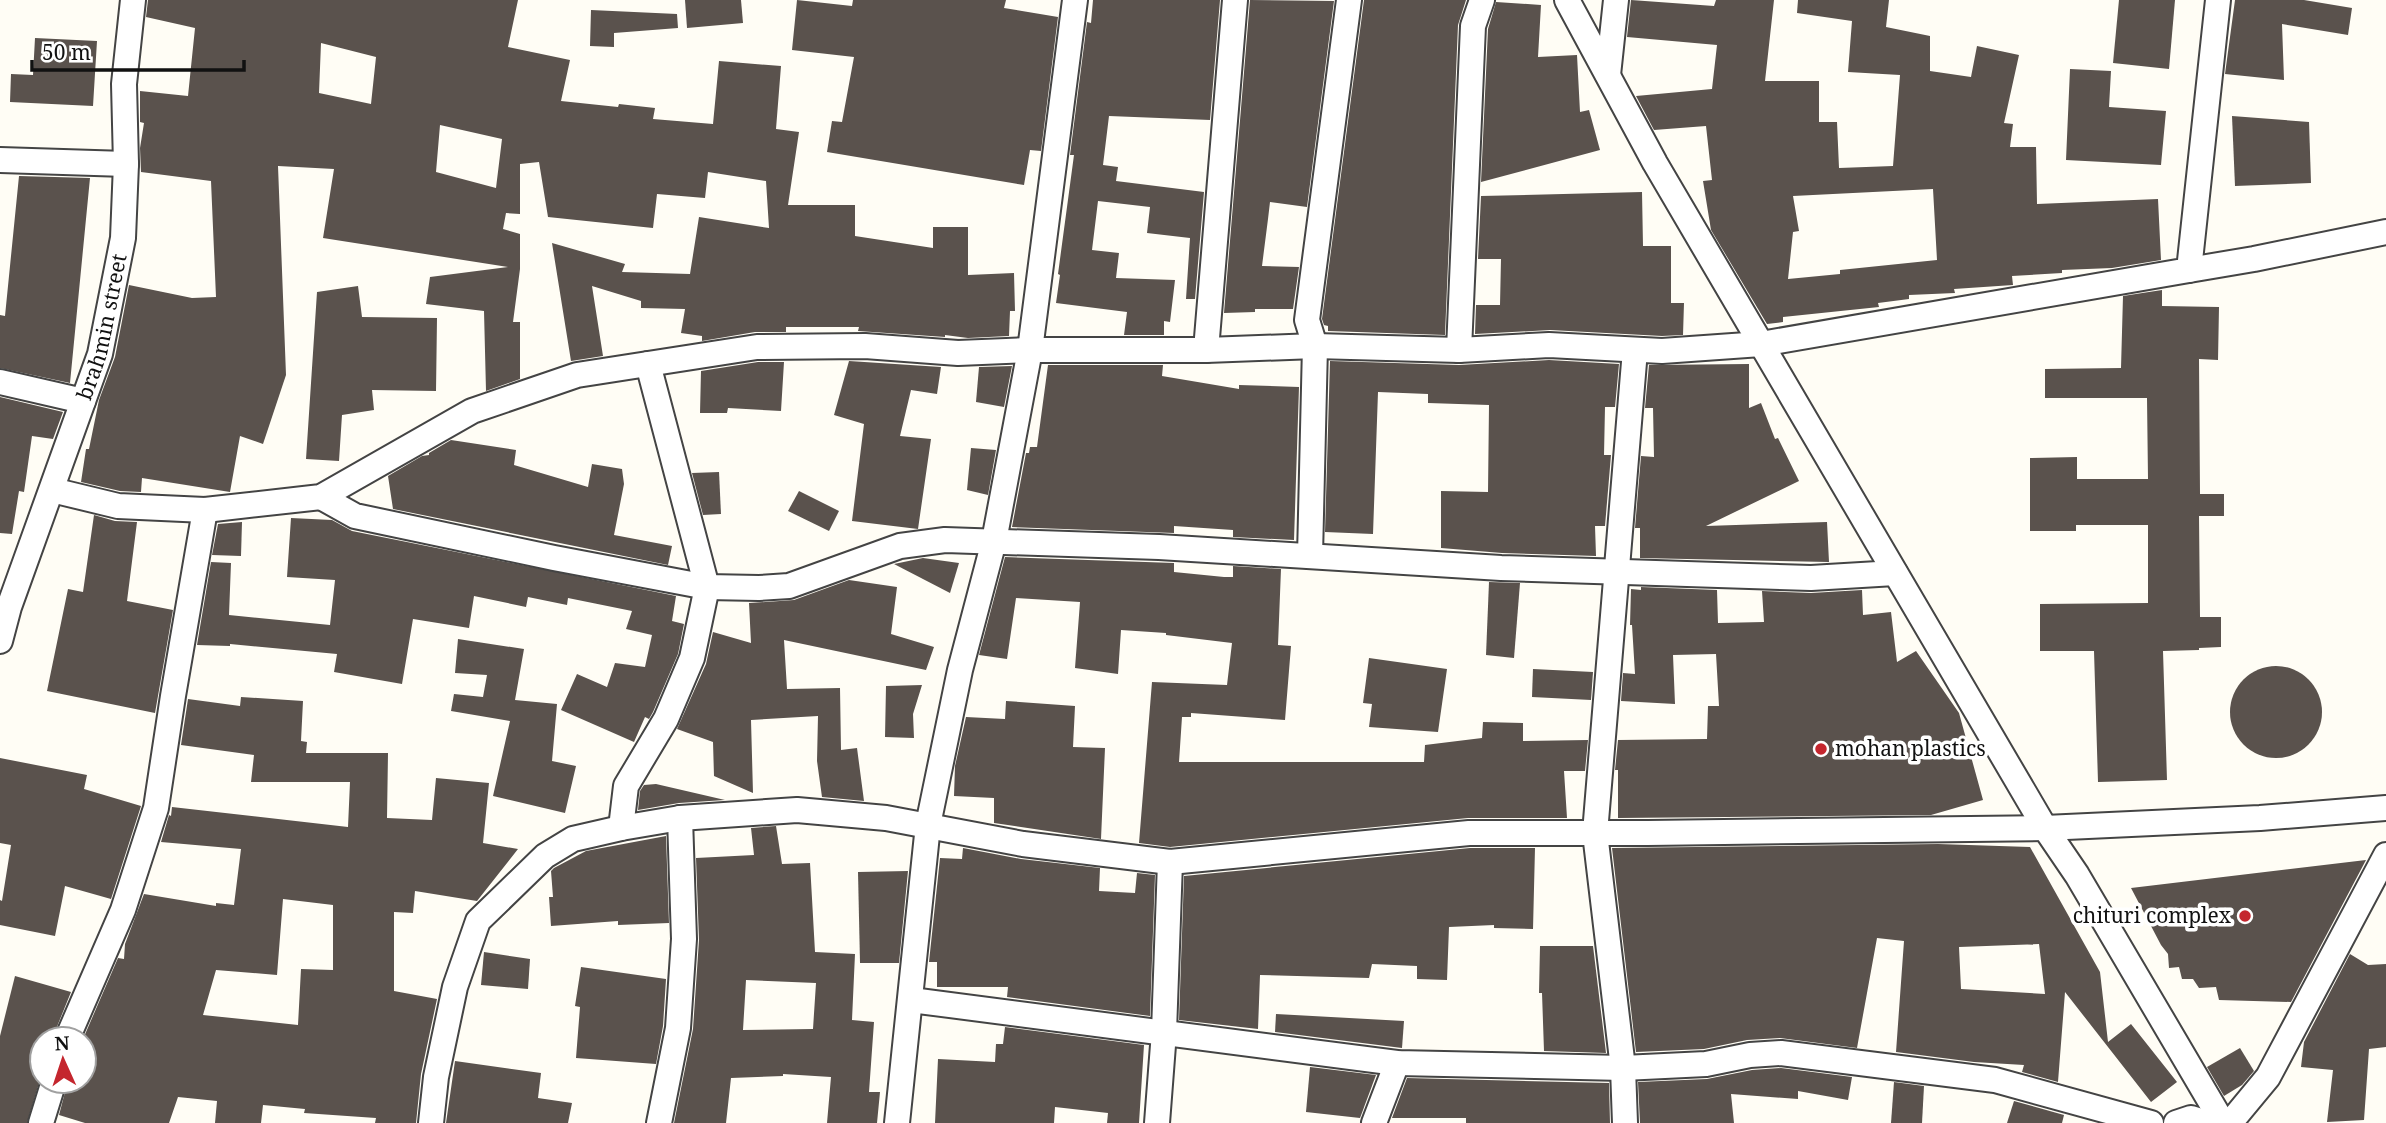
<svg xmlns="http://www.w3.org/2000/svg" width="2386" height="1123" font-family="'Noto Serif',serif">
	<style>
		.building { fill: #5a524d; fill-rule: evenodd }
		.lines { fill: none; stroke-linecap: round; stroke-linejoin: round }
		.street-casing { stroke: #444; stroke-width: 28 }
		.street { stroke: #fff; stroke-width: 24 }
		.poi-dot { fill: #c4262e; stroke: #fff; stroke-width: 2.5 }
		.labels { text-anchor: middle; stroke-width: 7; stroke-linejoin: round; paint-order: stroke }
		.street-label { font-size: 21px; fill: #111; stroke: #fff }
		.poi-label { font-size: 21px; fill: #111; stroke: #fff; text-anchor: start }
	</style>
	<rect width="100%" height="100%" fill="#fffdf5"/>
	<g class="building">
		<path d="M148,0H518L508,47L570,60L561,101L618,107L619,104L655,108L653,119L713,124L719,61L781,66L776,129L799,132L788,205H855V236L933,248V227H968V275L1014,273L1015,311H1010L1009,336L968,338L945,335V337L858,331L859,327H786V332H755L702,341V336L681,333L685,309L641,308V301L592,286L603,356L571,361L552,243L625,264L622,272L690,274L699,217L769,228L766,181L708,172L705,198L657,194L653,228L548,217L539,162L520,164V214L506,213L503,229L520,234V269L513,322H520V379L486,391L484,311L426,304L430,277L508,267L323,238L334,169L278,166L286,375L263,444L240,436L230,492L142,478L141,492L120,491L81,482L86,449H89L99,400L115,357L129,285L192,298L216,297L211,181L141,172L140,148L144,123L140,122V91L188,96L195,28L146,17ZM321,43L376,57L371,104L319,93ZM440,125L502,139L496,188L436,172Z"/>
		<path d="M685,0H741L743,23L687,28Z"/>
		<path d="M797,0L852,6L853,0H1006L1004,8L1058,17L1041,151L1030,150L1024,185L827,152L832,121L842,122L854,57L792,50Z"/>
		<path d="M1093,0H1220L1210,120L1109,116L1103,165L1118,167L1116,181L1204,192L1195,299H1186L1190,238L1147,233L1150,207L1098,201L1092,250L1119,253L1116,278L1175,280L1170,322L1164,321V335H1124L1127,312L1056,303L1060,275L1058,274L1074,155H1070L1087,22L1091,23Z"/>
		<path d="M1250,0L1334,1L1307,207L1270,202L1268,219L1262,266L1299,267L1293,309H1255V312L1224,313Z"/>
		<path d="M1364,0H1466L1458,25L1445,335L1328,331V326L1324,325L1322,319Z"/>
		<path d="M1631,0L1714,6L1716,0H1774L1765,81H1819V122H1837L1839,168L1893,166L1900,75L1848,72L1852,21L1797,13L1798,0H1889L1886,27L1930,36V71L1971,77L1977,46L2019,55L2004,123L2013,124L2010,147H2036L2037,204L2158,199L2161,260L2112,268L2062,270V273L2012,276L2013,285L1954,289L1955,293L1909,295V299L1878,303L1879,307L1783,317V322L1767,324L1711,230L1703,181L1712,180L1706,126L1654,130L1636,96L1712,89L1717,45L1627,37ZM1933,189L1937,260L1840,270V274L1788,279L1793,232L1799,231L1793,196Z"/>
		<path d="M2119,0H2175L2169,69L2113,63Z"/>
		<path d="M2235,0H2304L2352,8L2348,35L2282,24L2284,80L2225,74Z"/>
		<path d="M1496,2L1541,5L1538,57L1577,55L1580,112L1589,110L1600,150L1481,182L1488,29Z"/>
		<path d="M591,10L677,14L678,28L614,33V47L590,46Z"/>
		<path d="M35,38L97,41L93,106L10,102L11,74L33,75Z"/>
		<path d="M2070,69L2111,71L2109,107L2166,111L2161,165L2066,160Z"/>
		<path d="M2232,116L2309,122L2311,183L2235,186Z"/>
		<path d="M19,176L90,178L70,383L0,368V315L5,316Z"/>
		<path d="M1642,192L1643,246H1671V303H1684L1683,335L1662,336L1550,330L1475,334L1476,305H1500L1501,259H1478L1481,196Z"/>
		<path d="M358,286L362,317L437,318L436,391L372,390L374,410L342,415L339,461L306,459L317,292Z"/>
		<path d="M2162,290V306L2219,307L2218,360L2199,359L2200,494H2224V516H2199L2200,617H2221V647L2199,648V650L2163,651L2167,780L2098,782L2094,651H2040V604L2148,603V525H2076V531H2030V458L2077,457V479H2148L2147,398H2045V369L2121,368L2123,296Z"/>
		<path d="M1549,360L1619,364L1615,407H1605L1604,455H1611L1605,526H1595L1596,556L1502,553L1441,548V491L1488,492L1489,405L1428,403V394L1378,392L1373,534L1325,532L1330,361L1459,365Z"/>
		<path d="M849,361L941,367L937,394L911,390L900,436L931,439L918,529L852,521L864,424L834,415Z"/>
		<path d="M758,362H784L781,411L728,408L727,413H700L701,371Z"/>
		<path d="M1749,364V408L1761,403L1775,439L1778,438L1799,481L1706,526L1827,522L1829,562L1640,558V528H1635L1641,456L1654,457L1653,408H1645L1649,365Z"/>
		<path d="M1048,365H1163L1162,376L1239,389V385L1299,387L1294,540L1233,537V530L1174,526V533L1012,527L1026,453H1029L1030,447H1037Z"/>
		<path d="M1012,366L1004,407L976,402L979,367Z"/>
		<path d="M0,397L63,412L53,439L32,436L24,492L19,491L12,534L0,533Z"/>
		<path d="M451,440L516,450L514,465L588,487L592,464L622,469L624,484L614,535L672,546L668,565L393,509L388,476L422,456L429,455V453Z"/>
		<path d="M971,448L996,450L988,495L967,490Z"/>
		<path d="M719,472L721,514L703,515L692,473Z"/>
		<path d="M799,491L839,511L829,531L788,511Z"/>
		<path d="M94,515L115,521L137,522L127,601L173,610L155,713L47,691L68,589L83,592Z"/>
		<path d="M291,518L332,520L352,531L676,596L672,621L684,624L678,654L653,712L649,719L645,717L634,742L561,710L577,674L607,687L615,663L645,667L652,635L626,629L632,611L568,598L567,605L528,597L526,607L474,596L469,628L413,619L402,684L334,672L337,654L230,644V646L197,645L211,562L231,563L229,615L330,625L335,580L287,577Z"/>
		<path d="M242,522L241,556L212,555L218,524Z"/>
		<path d="M1005,557L1174,563V572L1224,577H1233V566L1281,569L1278,645L1291,646L1285,720L1191,713V717H1182L1179,762H1424L1425,745L1482,738L1483,722L1523,723V741L1588,740L1585,771H1564L1567,818H1468L1170,847L1139,843L1152,682L1227,685L1232,643L1166,635V633L1121,630L1118,674L1075,668L1080,602L1016,598L1007,659L979,655Z"/>
		<path d="M923,558L959,563L950,593L894,564Z"/>
		<path d="M849,580L897,587L891,634L934,647L926,670L784,640L787,689L840,688L841,750L857,748L864,801L822,797L817,761L818,716L751,720L753,793L714,776L713,742L677,729L706,664L713,632L751,643L749,603L794,600Z"/>
		<path d="M1489,582L1520,583L1514,658L1486,655Z"/>
		<path d="M1641,587L1717,590L1718,623L1764,622L1762,591L1811,593L1862,590L1863,615L1891,612L1897,662L1916,651L1959,713L1983,800L1931,815L1618,818V770H1615L1618,740L1707,739L1708,706H1719L1716,654L1673,655L1675,704L1621,701L1623,673L1635,674L1632,625H1630L1631,589L1641,590Z"/>
		<path d="M458,639L524,649L515,700L557,704L552,761L576,766L565,813L493,796L510,721L451,711L454,694L483,697L487,675L455,673Z"/>
		<path d="M1369,658L1447,669L1438,732L1369,727L1372,704L1363,703Z"/>
		<circle cx="2276" cy="712" r="46"/>
		<path d="M1533,669L1593,672L1591,700L1532,697Z"/>
		<path d="M922,685L913,714L914,738L885,737L886,686Z"/>
		<path d="M241,697L303,701L301,741L307,742L306,753H388L387,818L432,820L436,778L489,783L483,843L518,849L477,901L415,891L413,913L394,912V991L437,999L421,1074L416,1123H375L376,1118L304,1113L305,1109L263,1105L261,1123H215L217,1101L178,1097L169,1123H85L59,1115L68,1081H84L83,1039L118,958L124,959L125,944L144,894L216,906V903L234,905L241,849L161,842L169,815L171,816L172,807L348,827L350,782H251L254,755L181,745L188,699L240,706ZM283,899L333,905V970L301,969L298,1025L203,1015L216,970L277,975Z"/>
		<path d="M1006,701L1075,706L1073,747L1105,748L1101,839L994,823V798L954,796L955,766L966,717L1005,719Z"/>
		<path d="M0,758L87,775L84,789L141,806L111,899L65,886L55,936L0,925V900L2,901L11,845L0,843Z"/>
		<path d="M656,784L725,800L679,803L638,810L640,791L644,785Z"/>
		<path d="M776,826L782,864L810,863L815,952L855,954L852,1020L874,1022L869,1092H880L877,1123H827L831,1077L783,1074V1076L731,1078L726,1123H674L693,1029L699,940L696,858L754,855L751,828ZM746,980L816,983L813,1029L743,1030Z"/>
		<path d="M666,836L669,923L618,925V921L551,926L549,897H553L551,871L554,868L586,851Z"/>
		<path d="M1938,844L2030,847L2100,972L2108,1042L2131,1024L2177,1082L2151,1102L2065,992L2058,1082L2022,1072L2024,1065L1974,1062L1896,1052L1904,941L1877,938L1857,1048L1780,1038L1747,1040L1704,1049L1636,1052L1612,848ZM2039,944L2045,994L1961,989L1959,947Z"/>
		<path d="M963,848L1021,859L1100,868L1099,891L1135,893L1137,873L1155,875L1150,1016L1007,997L1008,987H937V962H929L940,858L962,859Z"/>
		<path d="M1470,848H1535L1533,929L1494,928V925L1449,927L1447,980L1417,979V966L1372,964L1369,978L1260,975L1258,1029L1179,1020L1184,876Z"/>
		<path d="M2366,860L2291,1002L2219,1000L2216,987L2199,988L2193,979H2182L2179,967L2169,968L2168,954L2161,945L2131,888Z"/>
		<path d="M908,871L899,963H860L858,872Z"/>
		<path d="M1540,946H1593L1606,1053L1544,1051L1542,993H1539Z"/>
		<path d="M484,952L530,959L528,989L481,985Z"/>
		<path d="M2350,954L2368,965L2386,964V1047L2369,1049L2364,1120L2327,1122L2333,1070L2301,1067L2304,1042Z"/>
		<path d="M581,967L666,979L663,1026L656,1064L576,1058L580,1007L575,1006Z"/>
		<path d="M15,976L71,992L52,1039H42V1073L27,1123H0V1036Z"/>
		<path d="M1276,1014L1404,1021L1402,1048L1275,1032Z"/>
		<path d="M1005,1027L1144,1045L1139,1123H1107L1108,1113L1055,1107L1054,1123H935L938,1059L995,1062L996,1044H1003Z"/>
		<path d="M2240,1048L2254,1071L2242,1085L2224,1096L2207,1067Z"/>
		<path d="M455,1061L541,1073L538,1098L572,1103L568,1123H446Z"/>
		<path d="M1310,1067L1376,1075L1360,1118L1306,1112Z"/>
		<path d="M1781,1068L1852,1077L1848,1100L1798,1091V1099L1731,1094L1734,1123H1640L1638,1082L1707,1079L1752,1070Z"/>
		<path d="M1407,1078L1609,1083L1610,1123H1466V1118H1392Z"/>
		<path d="M1894,1082L1924,1086L1922,1123H1891Z"/>
		<path d="M2014,1101L2064,1115L2062,1123H2007Z"/>
	</g>
	<g class="lines">
		<defs>
			<g id="street">
				<path d="M1567,0L1655,163L2045,828L2077,875L2223,1123"/>
				<path d="M1608,75L1616,0"/>
				<path d="M0,160L126,164"/>
				<path d="M2189,270L2254,259L2386,232"/>
				<path d="M1206,350L1235,0"/>
				<path d="M1459,350L1473,26L1482,0"/>
				<path d="M0,382L83,401"/>
				<path d="M52,490L118,506L205,510L321,497L472,411L577,375L757,347L865,346L958,353L1030,350H1206L1315,346L1459,350L1549,345L1662,351L1761,344L2189,270L2218,0"/>
				<path d="M321,497L355,516L554,558L707,587L759,588L789,586L900,546L945,540L1159,547L1501,568L1811,578L1895,573"/>
				<path d="M1310,556L1315,346L1307,320L1349,0"/>
				<path id="s1" d="M0,641L9,607L100,354L123,238L126,164L124,84L133,0"/>
				<path d="M621,828L626,786L666,719L692,658L707,587L648,364"/>
				<path d="M911,1000L1397,1063L1623,1068L1706,1064L1750,1055L1781,1053L1995,1080L2151,1123"/>
				<path d="M67,1039L123,910L156,808L173,696L205,510"/>
				<path d="M41,1123L54,1081"/>
				<path d="M431,1123L436,1077L455,987L478,921L545,856L573,839L621,828L680,818L797,810L886,818L1023,844L1170,862L1469,833H1648L2045,828L2260,818L2386,808"/>
				<path d="M659,1123L678,1028L684,939L680,818"/>
				<path d="M897,1123L928,825L960,670L994,541L1030,350L1075,0"/>
				<path d="M1157,1123L1164,1032L1170,862"/>
				<path d="M1374,1123L1397,1063"/>
				<path d="M1625,1123L1623,1068L1595,833L1635,350"/>
				<path d="M2176,1123L2191,1118L2207,1123"/>
				<path d="M2230,1123L2268,1077L2386,855"/>
			</g>
		</defs>
		<use href="#street" class="street-casing"/>
		<use href="#street" class="street"/>
	</g>
	<g class="poi-dot">
		<circle cx="1821" cy="749" r="7"/>
		<circle cx="2245" cy="916" r="7"/>
	</g>
	<g class="labels">
		<g class="street-label">
			<text dy="7" stroke="none"><textPath href="#s1" startOffset="331">brahmin street</textPath></text>
		</g>
		<g class="poi-label">
			<text x="1835" y="756">mohan plastics</text>
			<text x="2231" y="923" text-anchor="end">chituri complex</text>
		</g>
	</g>
	<g transform="translate(63 1060) rotate(357)"><circle r="33" fill="#ffffff" stroke="#a0a0a0" stroke-width="2"/>
	<path d="M0-5L12 26L0 18L-12 26Z" fill="#c4262e"/>
	<text y="-10" font-size="19" font-weight="bold" text-anchor="middle" fill="#111111">N</text>
	</g>
	<path d="M32 60v10h212v-10" fill="none" stroke="#111111" stroke-width="3.5"/>
	<text x="42" y="60" font-size="21" fill="#111111" stroke="#ffffff" stroke-width="5" paint-order="stroke">50 m</text>
</svg>
